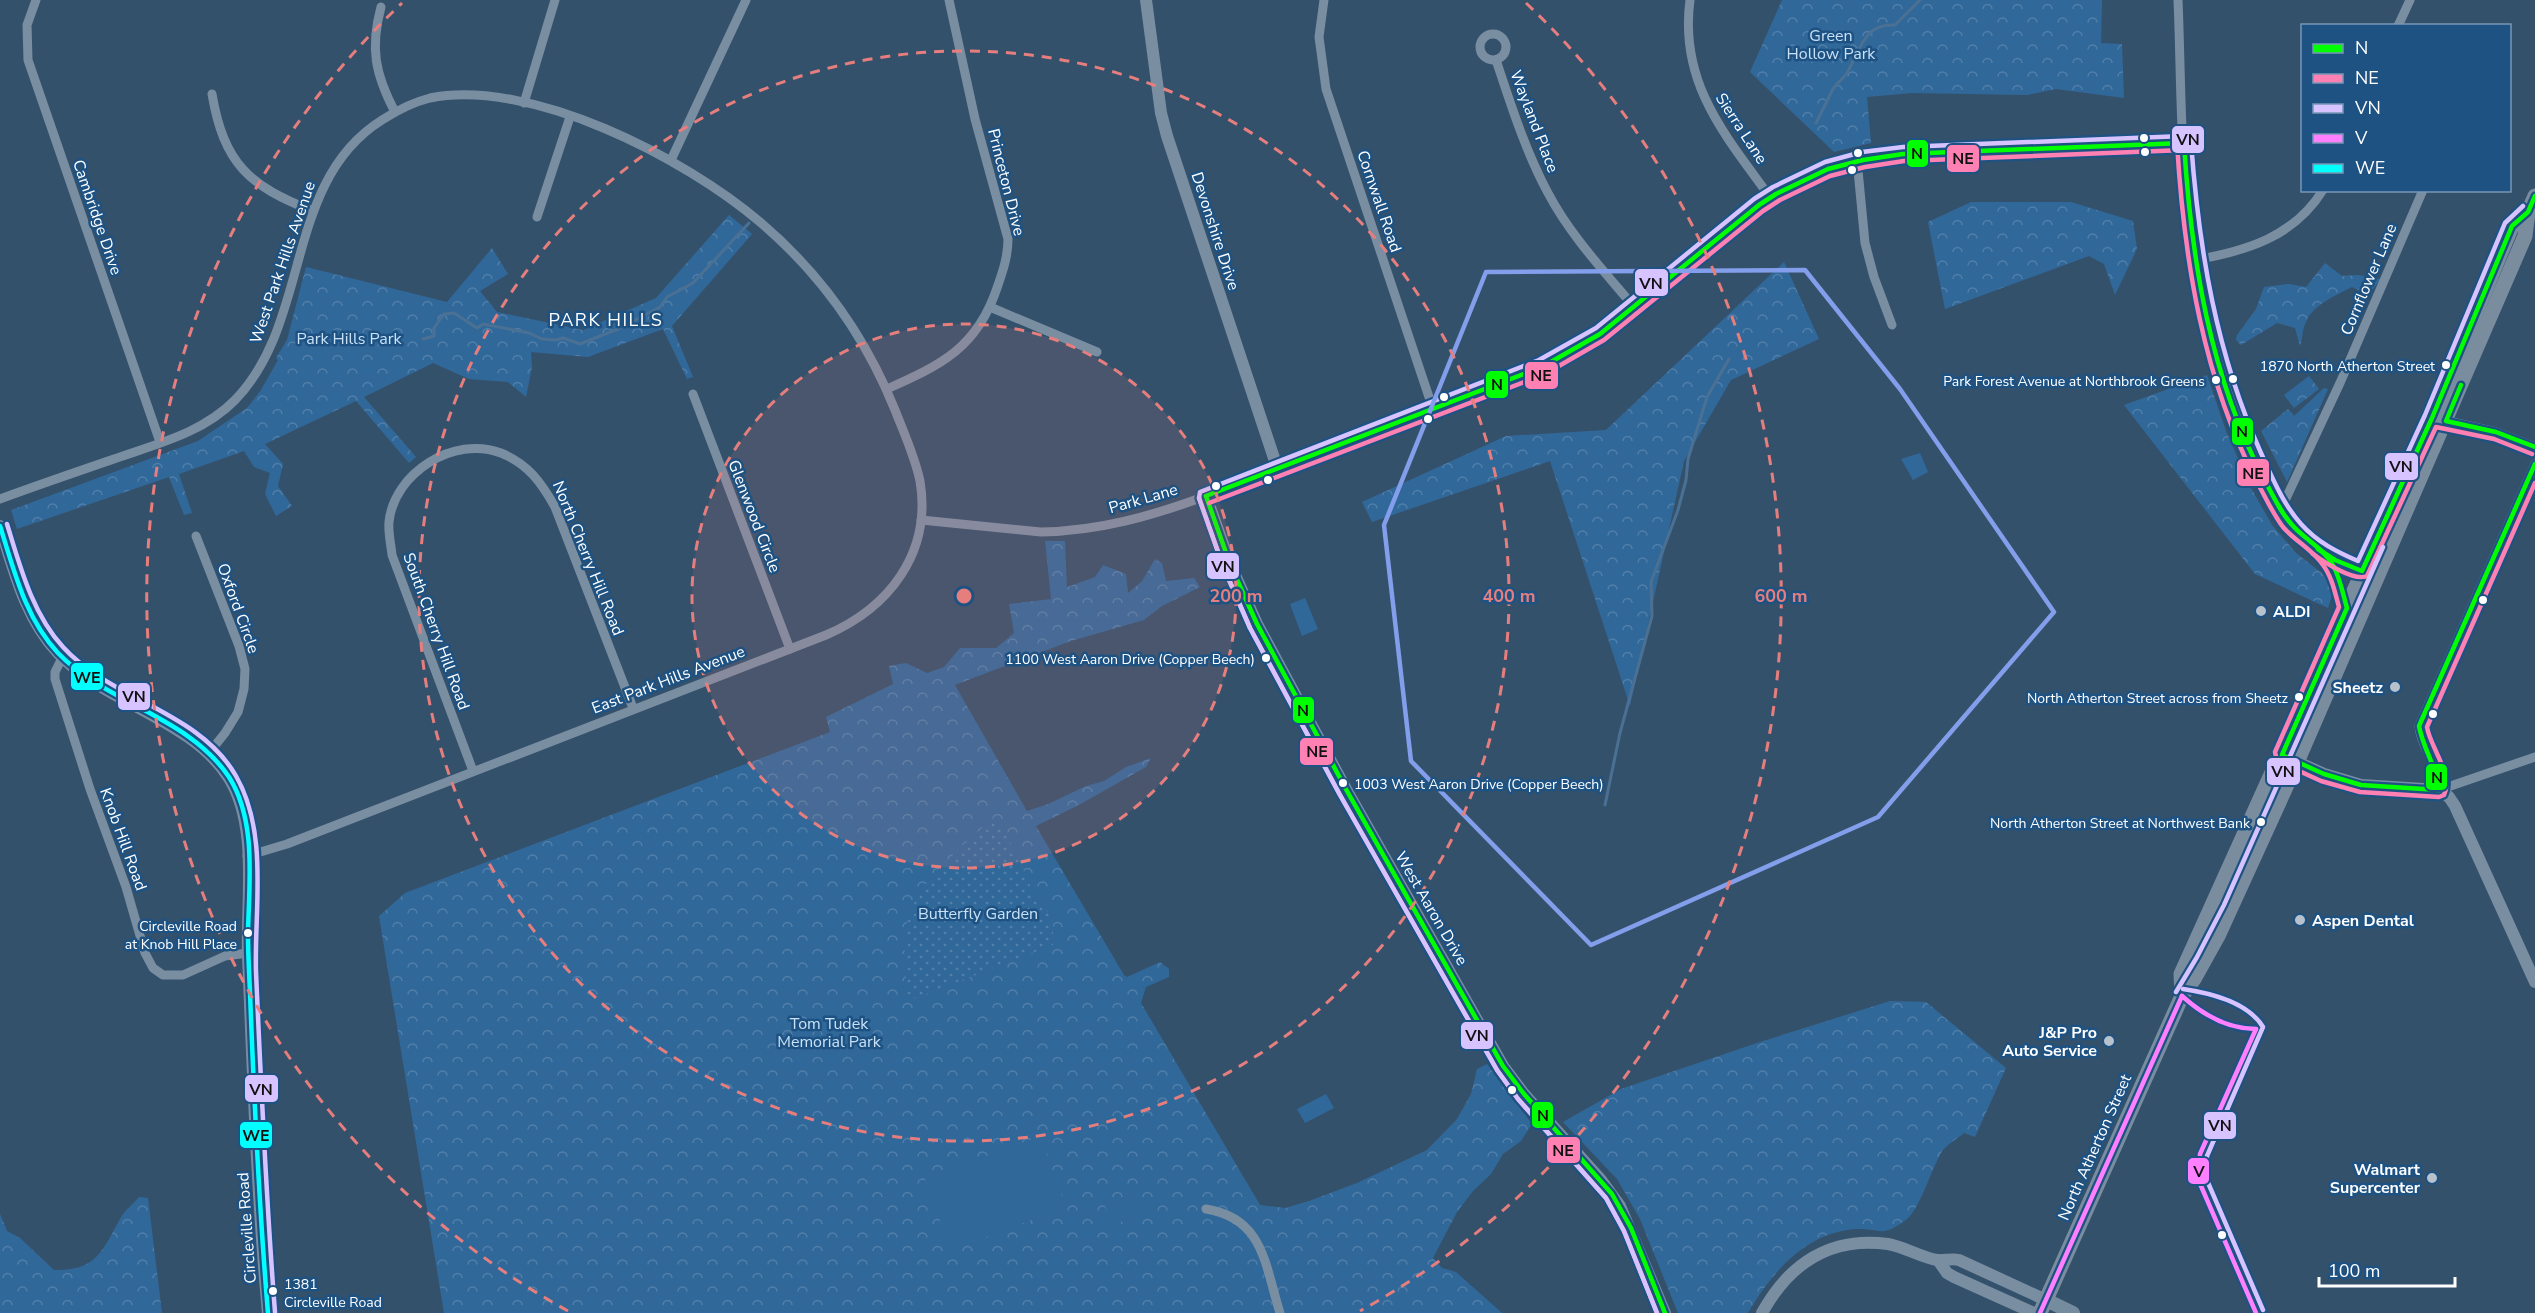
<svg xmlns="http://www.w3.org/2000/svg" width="2535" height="1313" font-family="'Nunito Sans',sans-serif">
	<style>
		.forest { fill: url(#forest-crowns) }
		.garden { fill: url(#garden-dots) }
		.pitch { fill: #31689a }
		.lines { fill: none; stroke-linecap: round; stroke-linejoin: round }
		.stream { stroke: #4a7093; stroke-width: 3 }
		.minor { stroke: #7a8ea2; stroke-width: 9 }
		.tertiary { stroke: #7a8ea2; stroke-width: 12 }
		.secondary { stroke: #758b9e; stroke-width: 14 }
		.primary { stroke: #798d9f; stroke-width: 15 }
		.bus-1-casing { stroke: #1d5283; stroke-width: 9 }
		.bus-2-casing { stroke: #1d5283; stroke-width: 9 }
		.bus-3-casing { stroke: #1d5283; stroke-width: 9 }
		.bus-4-casing { stroke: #1d5283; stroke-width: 9 }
		.bus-5-casing { stroke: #1d5283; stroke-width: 9 }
		.bus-1 { stroke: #0f0; stroke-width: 4.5 }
		.bus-2 { stroke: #ff80b2; stroke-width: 4.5 }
		.bus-3 { stroke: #d7c3ff; stroke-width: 4.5 }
		.bus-4 { stroke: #ff80ff; stroke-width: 4.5 }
		.bus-5 { stroke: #0ff; stroke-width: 4.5 }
		.marked { fill: none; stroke: #839eea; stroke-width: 4.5; stroke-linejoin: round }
		.ring { fill: none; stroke: #e67e7e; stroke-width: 3; stroke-dasharray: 10 8 }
		.bus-dot { fill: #fff; stroke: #1d5283; stroke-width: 2 }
		.poi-dot { fill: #b8c2cc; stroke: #1d5283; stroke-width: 2 }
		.labels { text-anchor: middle; stroke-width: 5; stroke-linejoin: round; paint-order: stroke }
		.bus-label { font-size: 14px; fill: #fff; stroke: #1d5283; text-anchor: end }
		.park-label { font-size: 16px; fill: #c8e1f7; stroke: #1d5283 }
		.street-label { font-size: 16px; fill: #fff; stroke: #1d5283 }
		.poi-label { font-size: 16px; font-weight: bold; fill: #fff; stroke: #1d5283; text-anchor: end }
		.neighbourhood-label { font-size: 18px; letter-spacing: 1.5px; fill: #fff; stroke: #1d5283 }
		.centre { fill: #e67e7e; stroke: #1d5283; stroke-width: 3 }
		.ring-label { font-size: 18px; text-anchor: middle; font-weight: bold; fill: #e67e7e; stroke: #1d5283; stroke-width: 5; stroke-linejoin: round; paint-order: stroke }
		.line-badge { stroke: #1d5283; stroke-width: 2 }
		.pale-badge-label { font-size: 16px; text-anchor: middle; font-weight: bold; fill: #111 }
	</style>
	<defs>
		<pattern id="forest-crowns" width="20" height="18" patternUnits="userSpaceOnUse" patternTransform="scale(1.5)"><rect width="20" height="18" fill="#31689a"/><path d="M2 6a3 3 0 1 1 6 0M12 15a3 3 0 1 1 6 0" fill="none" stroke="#507fa9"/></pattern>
		<pattern id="garden-dots" width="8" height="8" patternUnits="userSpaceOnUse" patternTransform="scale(1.5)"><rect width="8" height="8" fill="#31689a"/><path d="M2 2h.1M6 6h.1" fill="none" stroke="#507fa9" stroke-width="1.8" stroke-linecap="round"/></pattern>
	</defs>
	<rect width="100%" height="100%" fill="#34516c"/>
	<g class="forest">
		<path d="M1782,0H2102L2101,43L2122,44L2124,98L2056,89L2027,95L1912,93L1867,97L1871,143L1834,152L1750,72Z"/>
		<path d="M1971,202H2071L2133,221L2137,249L2115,295L2104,264L2089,256L1945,309L1928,222Z"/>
		<path d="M729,215L752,234L672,326L693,377L687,379L663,329L588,357L531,352L532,367L526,397L508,382L469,379L433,363L364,397L416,457L409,463L356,401L265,444L283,464L278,486L292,506L276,516L265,494L270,473L254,467L244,451L179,474L192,513L184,515L169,477L17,529L11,510L198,441L247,408L261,390L278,360L276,358L287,340L306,267L447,302L492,248L508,274L480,291L497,312L583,330L656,298Z"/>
		<path d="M1784,262L1819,339L1731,380L1684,461L1630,706L1550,461L1372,522L1362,502L1506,436L1606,430Z"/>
		<path d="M2325,263L2342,276L2358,275L2381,279L2373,289L2364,293L2352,287C2337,295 2312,305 2306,322C2302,329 2303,338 2300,346L2295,328L2277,323L2241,345L2236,340L2237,335L2256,309L2264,287L2289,284L2306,287Z"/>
		<path d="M2207,375L2226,431L2251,488L2272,525L2296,553L2323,574L2333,592L2328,608L2255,574L2124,405Z"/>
		<path d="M2309,376L2319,389L2294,408L2284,395Z"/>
		<path d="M2324,388L2328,389L2287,482L2261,431L2288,409L2294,416Z"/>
		<path d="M1045,541H1065L1067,587L1095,577L1103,565L1126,574L1128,593L1142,581L1155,559L1162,563L1166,581L1194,578L1200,587L1162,606L1144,620L1071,641L955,685L1027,811L1048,804L1086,786L1104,781L1126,767L1151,758L1146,767L1079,805L1036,826L1124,975L1127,977L1160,962L1169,969V977L1146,987L1141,1003L1260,1205L1285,1208L1309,1201L1357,1183L1427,1150L1457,1119L1471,1094L1477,1069L1487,1064L1532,1124L1521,1141L1503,1154L1491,1174L1473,1191L1457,1212L1433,1258L1442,1268L1456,1272L1502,1313H444L379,916L405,893L830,732L826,717L893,684L889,666L906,663L927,673L944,667L960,648H996L1014,633L1009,604L1051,599Z"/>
		<path d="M1890,1001L1926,1002L2006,1068L1975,1137L1964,1133C1958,1138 1948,1144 1943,1150C1932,1166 1920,1209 1907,1219C1881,1239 1882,1228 1856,1229C1806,1232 1771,1273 1748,1313H1678L1640,1219L1617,1179L1563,1122L1621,1089L1757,1043Z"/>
		<path d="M139,1197L148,1198L162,1313H0V1214L7,1231L20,1238L54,1270C97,1271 102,1251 120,1219C124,1211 133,1204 139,1197Z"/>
	</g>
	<path class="garden" d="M995,817L1017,854L1029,884L1050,916L1053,926V945L908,1001C906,975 902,949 907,923C915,883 966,842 995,817Z"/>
	<g class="pitch">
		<path d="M1920,453L1928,472L1913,480L1901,459Z"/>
		<path d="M1305,598L1318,629L1302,636L1290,604Z"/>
		<path d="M1326,1094L1334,1108L1305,1123L1297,1109Z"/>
		<path d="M1040,1136L1066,1207L951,1250L925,1179Z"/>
		<path d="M1136,1193L1144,1212L1113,1225L1105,1206Z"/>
	</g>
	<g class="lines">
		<g class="stream">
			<path d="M1816,123C1822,112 1827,100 1833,89C1837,82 1845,78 1848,71C1861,49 1864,23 1895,25L1920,0"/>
			<path d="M423,339L434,336V328L444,314L454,313L477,328L483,324L529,333L542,339L556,340L563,338L580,344L618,329L660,307L667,297L693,283L749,223"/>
			<path d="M1605,805L1620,733L1652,616L1651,582L1678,510L1686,480L1688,459L1707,397L1729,359"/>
		</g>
		<g class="minor">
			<path d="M36,0L27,25L28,60L160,442"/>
			<path d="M1324,0L1319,37L1326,89L1433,409"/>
			<path d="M1690,0C1679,83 1725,135 1770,197"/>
			<path d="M2178,0C2181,72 2180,146 2189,218C2199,303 2221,389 2259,466C2272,491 2283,518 2304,538C2322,556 2345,564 2367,573"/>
			<path d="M381,7C370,48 375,74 395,112"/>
			<path d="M2398,26L2410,0"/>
			<circle cx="1493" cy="47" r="13"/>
			<path d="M1496,60C1511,105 1525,150 1548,193C1570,235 1604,271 1634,307"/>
			<path d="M212,94C224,164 249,186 313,211"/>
			<path d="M524,103L555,0"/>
			<path d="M671,160L746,0"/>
			<path d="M1857,160L1865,243L1874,277L1892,325"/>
			<path d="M537,217L570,117"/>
			<path d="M2195,260C2246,251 2294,237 2323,190"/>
			<path d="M990,307L1097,352"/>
			<path d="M887,389C941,365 977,348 997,288C1003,271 1008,256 1008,239L975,119L949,0"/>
			<path d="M693,394L790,649"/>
			<path d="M2443,420L2496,432L2535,447"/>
			<path d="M2535,464L2419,726C2421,749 2439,764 2439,790L2535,757"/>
			<path d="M1277,467L1542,367L1600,334L1759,205C1806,173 1847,159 1903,154L2184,143"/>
			<path d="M0,499C38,485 76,472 114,459C156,444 203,433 235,400C312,321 283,182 382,120C396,111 414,102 430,98C531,78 685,158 760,222C820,273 866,338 895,410C904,433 915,457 920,481C932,553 889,608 826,635L287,844L247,856"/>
			<path d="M2281,509L2340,383L2423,190"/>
			<path d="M921,520L1041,532C1099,531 1152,516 1206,496"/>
			<path d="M196,536L239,646L245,669L244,689L238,712L225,733L209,753"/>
			<path d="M2326,555L2346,605"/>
			<path d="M62,658L55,672V679L90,789L126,887L145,953L153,968L163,975H183L225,956L248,953"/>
			<path d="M473,771L392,555C391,544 388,533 389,522C394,473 454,435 501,453C528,464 541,482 555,507L633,708"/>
			<path d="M1206,1209C1264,1218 1265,1266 1280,1313"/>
		</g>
		<g class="tertiary">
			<path d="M1146,0L1161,113L1167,136L1277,467L1206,496L1230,564L1257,624L1347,791L1503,1066L1524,1094L1601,1180L1620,1206L1665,1313"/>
			<path d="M0,526C14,570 25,618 58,653C103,702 193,720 229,778C259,826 246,901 248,955C253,1075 257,1194 268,1313"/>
			<path d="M2282,755L2324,774L2361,785L2439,790L2449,797L2455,806L2535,982"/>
			<path d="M1938,1260L1947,1273L1954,1277L2034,1313"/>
			<path d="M1762,1313C1789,1264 1830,1236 1888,1244C1905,1247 1920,1257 1937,1260C1944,1261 1951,1258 1959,1260L2046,1300"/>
		</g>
		<path class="secondary" d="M2046,1300L2073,1313"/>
		<g class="primary">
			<path d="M2182,996L2181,974L2432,418L2512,226L2528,212"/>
			<path d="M2040,1313L2182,996L2194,979L2219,934L2291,776L2525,236L2528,212L2535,196"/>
		</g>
		<defs>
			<g id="bus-1">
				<path d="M2184,143C2191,259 2210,377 2265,481C2274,497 2281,514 2294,527C2306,540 2324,549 2333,565C2340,578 2343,594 2347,608L2282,755L2324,774L2361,785L2439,790C2437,767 2423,749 2419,726L2535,464"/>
				<path d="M2461,385L2446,421L2496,432L2535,447"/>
				<path d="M1206,496L1542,367L1600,334L1759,205L1776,194L1828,169L1863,160L1903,154L2184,143"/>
				<path d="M1206,496L1230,564L1257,624L1347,791L1503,1066L1524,1094L1612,1194L1631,1228L1665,1313"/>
				<path d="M2318,549L2335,560L2362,571L2432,418L2512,226L2528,212L2535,196"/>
			</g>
			<g id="bus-2">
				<path d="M2177,143C2184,260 2203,379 2258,484C2266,498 2273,514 2283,527C2295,541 2313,550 2323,565C2332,577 2335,593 2339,607L2275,752L2277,761L2321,781L2360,792L2439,797L2444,795C2454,775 2430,747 2427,727L2535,483"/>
				<path d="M1199,498L1223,566L1250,628L1340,795L1497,1070L1518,1099L1606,1198L1624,1231L1657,1313"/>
				<path d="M1209,503L1545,374L1604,340L1763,211L1780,200L1830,176L1865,167L1904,161L2184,150"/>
				<path d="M2313,554C2324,562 2354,582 2367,576L2436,427L2494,439L2532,454"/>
			</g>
			<g id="bus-3">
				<path d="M7,524C20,566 32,613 63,647C111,700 199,711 236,776C269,834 254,909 256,972C261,1086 266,1199 275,1312"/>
				<path d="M2183,989C2210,993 2248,1002 2263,1027L2207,1156L2206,1178L2263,1310"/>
				<path d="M2176,992L2197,957L2224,905L2383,547"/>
				<path d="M1657,1313L1624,1231L1606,1198L1518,1099L1497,1070L1340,795L1250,628L1223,566L1199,498L1200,492L1539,360L1596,328L1754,199L1773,187L1825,162L1862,152L1903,147L2184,136L2191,142C2199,250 2216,353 2261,453C2272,477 2283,504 2301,524C2317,542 2337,552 2358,561L2425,415L2505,223L2523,206"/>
			</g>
			<g id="bus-4">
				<path d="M2182,996C2202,1014 2228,1029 2256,1029"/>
				<path d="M2256,1029L2200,1154L2198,1179L2256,1313"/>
				<path d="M2040,1313L2182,996"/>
			</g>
			<path id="bus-5" d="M0,526C14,570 25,618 58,653C107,704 188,716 229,777C257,821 249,883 248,933C248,952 249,972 250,992C254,1099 259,1206 268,1313"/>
		</defs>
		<use href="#bus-1" class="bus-1-casing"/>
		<use href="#bus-2" class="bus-2-casing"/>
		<use href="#bus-3" class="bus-3-casing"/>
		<use href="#bus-4" class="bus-4-casing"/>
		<use href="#bus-5" class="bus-5-casing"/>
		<use href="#bus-1" class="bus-1"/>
		<use href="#bus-2" class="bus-2"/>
		<use href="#bus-3" class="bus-3"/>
		<use href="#bus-4" class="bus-4"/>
		<use href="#bus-5" class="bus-5"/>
	</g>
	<path class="marked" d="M1805,270L1900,389L2054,612L1878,817L1591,945L1411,761L1384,525L1486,272Z"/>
	<circle cx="964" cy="596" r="272" fill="#e67e7e" fill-opacity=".12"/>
	<g class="ring">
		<circle cx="964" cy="596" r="272"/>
		<circle cx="964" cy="596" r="545"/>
		<path d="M568 1311A817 817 0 0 1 402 3M1526 3A817 817 0 0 1 1360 1311"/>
	</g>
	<g class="bus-dot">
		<circle cx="2144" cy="138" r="5"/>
		<circle cx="2145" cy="152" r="5"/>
		<circle cx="1858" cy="153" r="5"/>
		<circle cx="1852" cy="170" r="5"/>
		<circle cx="2446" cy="365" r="5"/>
		<circle cx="2233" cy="379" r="5"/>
		<circle cx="2216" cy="380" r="5"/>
		<circle cx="1444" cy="397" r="5"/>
		<circle cx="1428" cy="419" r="5"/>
		<circle cx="1268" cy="480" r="5"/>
		<circle cx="1216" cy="486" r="5"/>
		<circle cx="2483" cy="600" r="5"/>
		<circle cx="1266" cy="658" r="5"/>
		<circle cx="2299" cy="697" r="5"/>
		<circle cx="2433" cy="714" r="5"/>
		<circle cx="1343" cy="783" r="5"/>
		<circle cx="2261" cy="822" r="5"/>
		<circle cx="248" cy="933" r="5"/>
		<circle cx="1512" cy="1090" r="5"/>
		<circle cx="2222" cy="1235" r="5"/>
		<circle cx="273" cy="1291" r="5"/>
	</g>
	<g class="poi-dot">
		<circle cx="2261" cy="611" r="6"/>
		<circle cx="2395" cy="687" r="6"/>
		<circle cx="2300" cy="920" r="6"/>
		<circle cx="2109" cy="1041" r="6"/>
		<circle cx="2432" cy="1178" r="6"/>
	</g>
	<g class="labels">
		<g class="bus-label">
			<text x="2435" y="371">1870 North Atherton Street</text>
			<text x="2205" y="386">Park Forest Avenue at Northbrook Greens</text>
			<text x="1255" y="664">1100 West Aaron Drive (Copper Beech)</text>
			<text x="2288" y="703">North Atherton Street across from Sheetz</text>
			<text x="1354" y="789" text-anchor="start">1003 West Aaron Drive (Copper Beech)</text>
			<text x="2250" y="828">North Atherton Street at Northwest Bank</text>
			<text x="237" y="931">Circleville Road<tspan x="237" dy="18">at Knob Hill Place</tspan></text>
			<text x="284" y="1289" text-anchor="start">1381<tspan x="284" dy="18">Circleville Road</tspan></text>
		</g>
		<g class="park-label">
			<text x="1831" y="41">Green<tspan x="1831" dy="18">Hollow Park</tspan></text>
			<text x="349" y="344">Park Hills Park</text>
			<text x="978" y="919">Butterfly Garden</text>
			<text x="829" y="1029">Tom Tudek<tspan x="829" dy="18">Memorial Park</tspan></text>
		</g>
		<g class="street-label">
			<text transform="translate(1535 121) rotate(69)" y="6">Wayland Place</text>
			<text transform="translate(1742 128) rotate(57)" y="6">Sierra Lane</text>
			<text transform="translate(1007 182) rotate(76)" y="6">Princeton Drive</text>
			<text transform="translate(1380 201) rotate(71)" y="6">Cornwall Road</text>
			<text transform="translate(98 217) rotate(71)" y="6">Cambridge Drive</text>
			<text transform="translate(1216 231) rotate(72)" y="6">Devonshire Drive</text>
			<text transform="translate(282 262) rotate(-71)" y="6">West Park Hills Avenue</text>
			<text transform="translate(2368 279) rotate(-67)" y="6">Cornflower Lane</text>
			<text transform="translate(1143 498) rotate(-16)" y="6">Park Lane</text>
			<text transform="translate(755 516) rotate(69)" y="6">Glenwood Circle</text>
			<text transform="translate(589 558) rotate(68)" y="6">North Cherry Hill Road</text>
			<text transform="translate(239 608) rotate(70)" y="6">Oxford Circle</text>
			<text transform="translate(437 631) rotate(70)" y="6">South Cherry Hill Road</text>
			<text transform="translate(668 679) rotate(-21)" y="6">East Park Hills Avenue</text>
			<text transform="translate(124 839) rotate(70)" y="6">Knob Hill Road</text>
			<text transform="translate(1432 908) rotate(60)" y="6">West Aaron Drive</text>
			<text transform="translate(2094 1147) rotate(-66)" y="6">North Atherton Street</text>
			<text transform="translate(246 1228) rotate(-94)" y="6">Circleville Road</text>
		</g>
		<g class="poi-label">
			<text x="2273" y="617" text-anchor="start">ALDI</text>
			<text x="2383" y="693">Sheetz</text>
			<text x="2312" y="926" text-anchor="start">Aspen Dental</text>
			<text x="2097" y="1038">J&amp;P Pro<tspan x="2097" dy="18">Auto Service</tspan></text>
			<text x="2420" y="1175">Walmart<tspan x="2420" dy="18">Supercenter</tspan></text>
		</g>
		<g class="neighbourhood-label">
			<text x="606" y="326">PARK HILLS</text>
		</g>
	</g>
	<circle cx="964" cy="596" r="9" class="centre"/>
	<g class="ring-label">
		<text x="1236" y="602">200 m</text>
		<text x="1509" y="602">400 m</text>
		<text x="1781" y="602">600 m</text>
	</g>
	<g class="line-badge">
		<rect x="2171" y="125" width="34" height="29" rx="6" fill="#d7c3ff"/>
		<rect x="1906" y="139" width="23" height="29" rx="6" fill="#0f0"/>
		<rect x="1946" y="144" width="34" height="29" rx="6" fill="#ff80b2"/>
		<rect x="1634" y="268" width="35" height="29" rx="6" fill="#d7c3ff"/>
		<rect x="1524" y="361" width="35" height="29" rx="6" fill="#ff80b2"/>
		<rect x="1485" y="370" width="24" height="29" rx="6" fill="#0f0"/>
		<rect x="2231" y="417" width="23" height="29" rx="6" fill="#0f0"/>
		<rect x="2384" y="452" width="35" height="29" rx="6" fill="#d7c3ff"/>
		<rect x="2236" y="458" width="34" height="29" rx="6" fill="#ff80b2"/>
		<rect x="1206" y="552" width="34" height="28" rx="6" fill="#d7c3ff"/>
		<rect x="70" y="662" width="34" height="29" rx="6" fill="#0ff"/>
		<rect x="117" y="682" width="34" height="29" rx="6" fill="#d7c3ff"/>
		<rect x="1292" y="696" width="23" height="28" rx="6" fill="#0f0"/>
		<rect x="1299" y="737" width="35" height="29" rx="6" fill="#ff80b2"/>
		<rect x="2266" y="757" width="35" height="29" rx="6" fill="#d7c3ff"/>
		<rect x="2425" y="763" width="23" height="28" rx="6" fill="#0f0"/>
		<rect x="1460" y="1021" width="34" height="29" rx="6" fill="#d7c3ff"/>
		<rect x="244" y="1074" width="35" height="29" rx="6" fill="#d7c3ff"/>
		<rect x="1531" y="1101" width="23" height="28" rx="6" fill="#0f0"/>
		<rect x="2203" y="1111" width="34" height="29" rx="6" fill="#d7c3ff"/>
		<rect x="239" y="1121" width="34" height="28" rx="6" fill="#0ff"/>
		<rect x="1546" y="1136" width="35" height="28" rx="6" fill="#ff80b2"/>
		<rect x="2187" y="1157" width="23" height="28" rx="6" fill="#ff80ff"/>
	</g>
	<g class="pale-badge-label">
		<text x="2188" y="145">VN</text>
		<text x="1917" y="159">N</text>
		<text x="1963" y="164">NE</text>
		<text x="1651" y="289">VN</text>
		<text x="1541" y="381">NE</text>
		<text x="1497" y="390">N</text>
		<text x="2242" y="437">N</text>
		<text x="2401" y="472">VN</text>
		<text x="2253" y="479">NE</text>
		<text x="1223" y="572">VN</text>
		<text x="87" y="683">WE</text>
		<text x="134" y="702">VN</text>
		<text x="1303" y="716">N</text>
		<text x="1317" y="757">NE</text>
		<text x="2283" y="777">VN</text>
		<text x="2437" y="783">N</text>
		<text x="1477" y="1041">VN</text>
		<text x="261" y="1095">VN</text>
		<text x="1543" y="1121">N</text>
		<text x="2220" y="1131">VN</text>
		<text x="256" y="1141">WE</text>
		<text x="1563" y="1156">NE</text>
		<text x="2199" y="1177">V</text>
	</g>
	<rect x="2301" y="24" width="210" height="168" fill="#1d5283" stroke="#7797b5" stroke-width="1.5"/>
	<rect x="2313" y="44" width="30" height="9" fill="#00ff00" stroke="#7797b5" stroke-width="1.5"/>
	<text x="2355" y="54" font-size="18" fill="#ffffff">N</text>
	<rect x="2313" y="74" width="30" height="9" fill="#ff80b2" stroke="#7797b5" stroke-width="1.5"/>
	<text x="2355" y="84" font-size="18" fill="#ffffff">NE</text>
	<rect x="2313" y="104" width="30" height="9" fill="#d7c3ff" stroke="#7797b5" stroke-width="1.5"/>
	<text x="2355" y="114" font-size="18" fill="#ffffff">VN</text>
	<rect x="2313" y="134" width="30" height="9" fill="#ff80ff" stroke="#7797b5" stroke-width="1.5"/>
	<text x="2355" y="144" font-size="18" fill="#ffffff">V</text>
	<rect x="2313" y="164" width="30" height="9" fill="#00ffff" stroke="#7797b5" stroke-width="1.5"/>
	<text x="2355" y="174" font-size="18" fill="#ffffff">WE</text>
	<path d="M2319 1277v9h136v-9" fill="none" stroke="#ffffff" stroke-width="3"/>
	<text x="2328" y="1277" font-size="18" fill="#ffffff" stroke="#1d5283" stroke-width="4.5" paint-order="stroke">100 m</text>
</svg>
